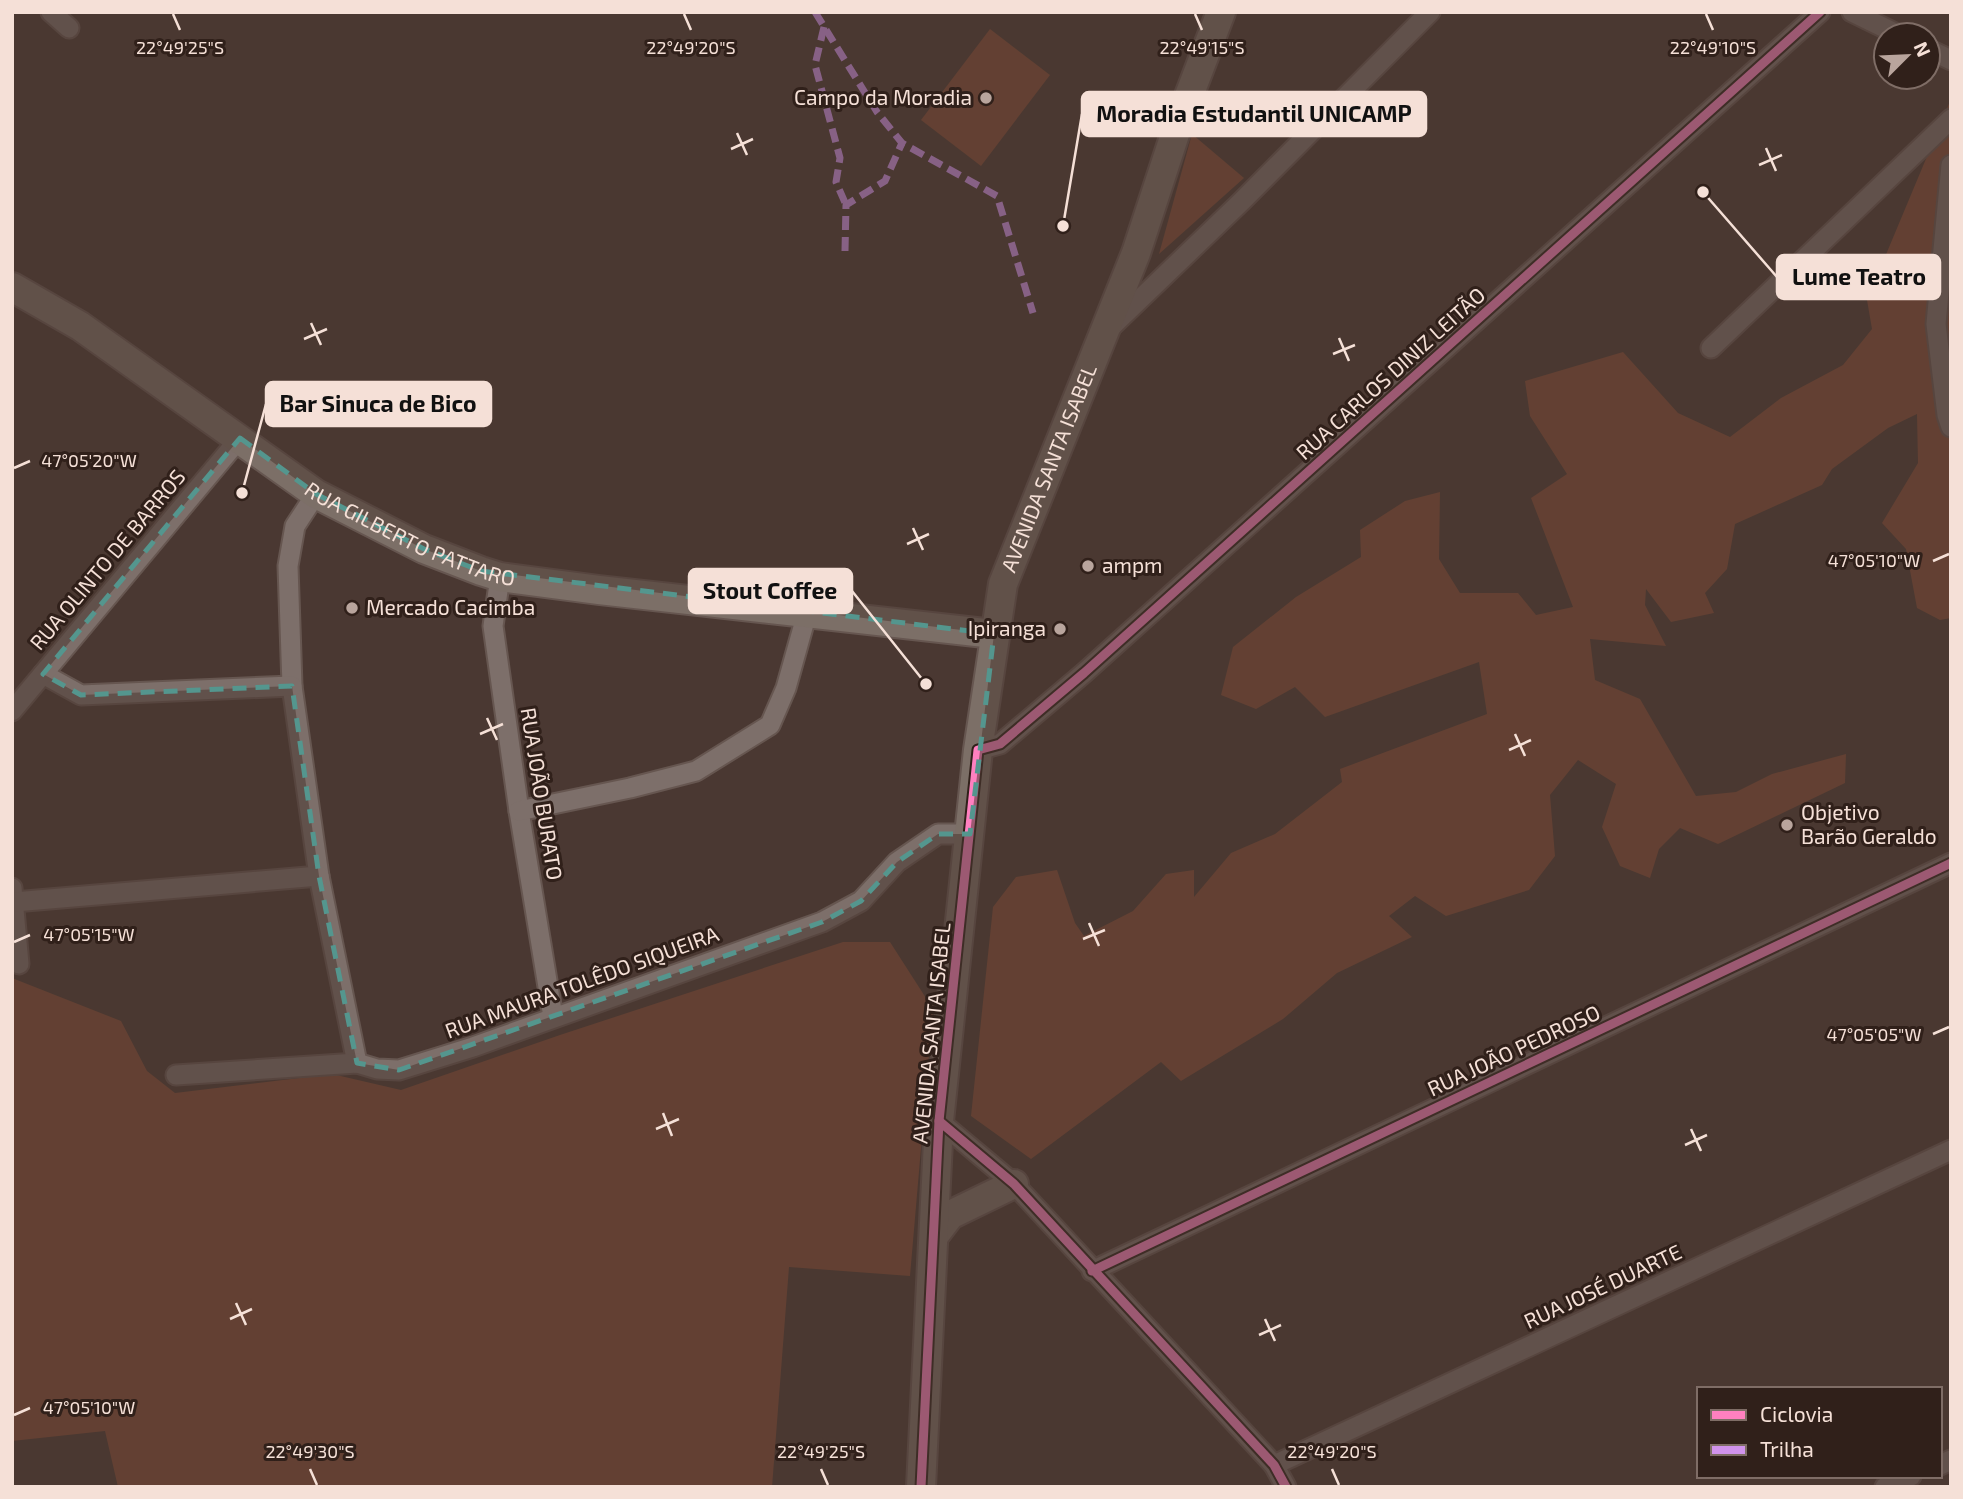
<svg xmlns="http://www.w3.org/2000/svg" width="1963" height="1499" font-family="'Exo 2',sans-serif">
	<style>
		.green { fill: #804b35 }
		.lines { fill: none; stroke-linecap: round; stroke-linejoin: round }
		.minor-casing { stroke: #665650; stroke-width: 23 }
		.secondary-casing { stroke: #665650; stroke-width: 32 }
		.minor { stroke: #7d6f6a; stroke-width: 19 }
		.secondary { stroke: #7c6f67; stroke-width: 28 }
		.quiet { stroke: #d193ec; stroke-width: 7; stroke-dasharray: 14 7; stroke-linecap: butt }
		.cycleway-casing { stroke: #30201a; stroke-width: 13 }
		.cycleway { stroke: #ff80c0; stroke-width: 9 }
		.marked { fill: none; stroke: #54968e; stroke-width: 5; stroke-dasharray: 14 9; stroke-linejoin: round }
		.ticks { fill: none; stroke: #f5e0d7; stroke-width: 2.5 }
		.poi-dot { fill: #b9a59d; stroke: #30201a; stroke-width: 2.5 }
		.labels { text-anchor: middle; stroke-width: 6; stroke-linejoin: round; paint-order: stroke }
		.poi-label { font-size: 21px; fill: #f5e0d7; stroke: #30201a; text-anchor: start }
		.street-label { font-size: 21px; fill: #f5e0d7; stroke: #30201a }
		.ticks-label { font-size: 18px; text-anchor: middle; fill: #f5e0d7; stroke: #30201a; stroke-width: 6; stroke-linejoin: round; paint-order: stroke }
		.leader { fill: none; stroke: #f5e0d7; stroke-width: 2.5 }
		.callout-dot { fill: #f5e0d7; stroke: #30201a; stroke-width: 2.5 }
		.callout { fill: #f5e0d7; stroke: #f5e0d7; stroke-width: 2.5 }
		.callout-label { font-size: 23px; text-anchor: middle; font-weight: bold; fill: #111 }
	</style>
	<rect width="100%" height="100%" fill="#4a3832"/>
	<g class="green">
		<path d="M990,29L1050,75L981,166L921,120Z"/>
		<path d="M1951,99V618L1940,620L1917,608L1906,549L1882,523L1918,463L1917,414L1888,428L1832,469L1822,485L1735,524L1727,569L1705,593L1714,613L1671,622L1646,589L1645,605L1666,646L1590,639L1595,680L1640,699L1696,796L1736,792L1772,774L1846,754L1845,783L1718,844L1680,828L1659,849L1650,878L1620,866L1602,827L1616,784L1578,760L1550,795L1555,856L1529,890L1446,916L1415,896L1389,916L1412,937L1337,973L1283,1019L1181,1081L1161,1062L1031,1159L971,1116L993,907L1016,877L1057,870L1075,923L1084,936L1133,911L1166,874L1194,870V897L1231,853L1275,834L1342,782L1340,769L1487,714L1479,662L1325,717L1295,687L1256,709L1221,695L1233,647L1296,597L1361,557L1360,530L1405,501L1440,492L1439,559L1460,593H1518L1536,615L1573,607L1531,498L1567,474L1530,416L1525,381L1623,352L1678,413L1730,437L1781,398L1843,365L1872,329L1867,300Z"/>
		<path d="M1192,134L1244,178L1159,254Z"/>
		<path d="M843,942H890L933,1009L910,1276L789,1267L772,1487H118L105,1431L12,1441V978L121,1021L147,1071L175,1093L332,1074L401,1090L560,1035Z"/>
	</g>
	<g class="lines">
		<defs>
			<g id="minor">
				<path d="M51,12L69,28"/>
				<path d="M1852,12L1899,35"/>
				<path d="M1928,49L1951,60"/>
				<path d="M1951,165L1936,324L1947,415L1951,427"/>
				<path d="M1109,329L1242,201L1430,12"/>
				<path d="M1711,348L1951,119"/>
				<path d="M316,494L295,526L288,566L292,686L319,876L357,1063"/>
				<path d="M500,577L493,626L519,811L553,1017"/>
				<path d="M43,674L81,695L292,686"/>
				<path d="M12,711L240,438"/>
				<path d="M978,750L1000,744L1084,673L1820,12"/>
				<path d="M519,811L630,788L696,771L770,725L786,688L807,613"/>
				<path d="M12,888L19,964"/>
				<path d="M14,902L319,876"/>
				<path d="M176,1075L357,1063L377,1069L399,1070L473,1047L822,922L861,901L897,862L938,834H970"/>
				<path d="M939,1121L1014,1184L1274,1465L1286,1487"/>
				<path d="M1092,1271L1951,863"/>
				<path d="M1274,1465L1951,1150"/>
				<path d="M1940,1465L1951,1460"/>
				<path d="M1885,1487L1911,1476"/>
			</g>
			<g id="secondary">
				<path id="s1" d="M12,287L80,326L316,494L424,549L481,571L500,577L599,590L994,634"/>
				<path d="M934,1236L950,1215L1014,1184"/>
				<path id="s2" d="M921,1487L939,1121L978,750L1003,584L1136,253L1179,122L1221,12"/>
			</g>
		</defs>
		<use href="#minor" class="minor-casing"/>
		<use href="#secondary" class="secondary-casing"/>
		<use href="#minor" class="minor"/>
		<use href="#secondary" class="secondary"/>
		<g class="quiet">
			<path d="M815,12L877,112L902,143L997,196L1033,313"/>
			<path d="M824,27L815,65L840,158L836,182L846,205"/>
			<path d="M845,251L846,205L885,181L902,143"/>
		</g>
		<defs>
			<g id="cycleway">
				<path d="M939,1121L1014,1184L1274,1465L1286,1487"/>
				<path d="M1092,1271L1951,863"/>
				<path d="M921,1487L939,1121L978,750L1000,744L1084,673L1820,12"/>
			</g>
		</defs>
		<use href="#cycleway" class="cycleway-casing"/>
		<use href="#cycleway" class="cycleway"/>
	</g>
	<path d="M0 0H1963V1499H0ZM240,438L316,494L424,549L481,571L994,634L970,834H938L897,862L861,901L822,922L399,1070L357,1063L319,876L292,686L81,695L43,674Z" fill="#4a3832" fill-opacity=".55" fill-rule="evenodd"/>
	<path class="marked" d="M240,438L316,494L424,549L481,571L994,634L970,834H938L897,862L861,901L822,922L399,1070L357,1063L319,876L292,686L81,695L43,674Z"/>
	<path class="ticks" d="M173,14L180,30M684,14L691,30M1195,14L1202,30M1706,14L1713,30M737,133L747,155M1766,148L1776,171M731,149L753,139M1759,165L1782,155M311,323L321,345M1339,338L1349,361M304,339L327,329M1333,354L1355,345M14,468L30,461M913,528L923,550M907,544L929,534M1933,561L1949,554M487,718L497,740M480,734L503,724M1515,734L1525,756M1509,750L1531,740M1089,923L1099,946M1083,939L1105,930M14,942L30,935M1933,1034L1949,1027M663,1113L672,1136M656,1129L679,1119M1691,1129L1701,1151M1685,1145L1707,1135M236,1303L246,1325M230,1319L252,1309M1265,1319L1275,1341M1259,1335L1281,1325M14,1415L30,1408M310,1469L317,1485M821,1469L828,1485M1332,1469L1339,1485"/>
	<g class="poi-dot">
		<circle cx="986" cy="98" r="7"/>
		<circle cx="1088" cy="566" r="7"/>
		<circle cx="352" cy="608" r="7"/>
		<circle cx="1060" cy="629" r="7"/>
		<circle cx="1787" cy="825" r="7"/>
	</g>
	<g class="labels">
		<g class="poi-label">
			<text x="972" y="105" text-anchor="end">Campo da Moradia</text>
			<text x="1102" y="573">ampm</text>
			<text x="366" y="615">Mercado Cacimba</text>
			<text x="1046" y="636" text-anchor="end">Ipiranga</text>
			<text x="1801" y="820">Objetivo<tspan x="1801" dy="24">Barão Geraldo</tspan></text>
		</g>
		<g class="street-label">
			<text transform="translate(1391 374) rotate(-42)" y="7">RUA CARLOS DINIZ LEITÃO</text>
			<text dy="7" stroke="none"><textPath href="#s2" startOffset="1032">AVENIDA SANTA ISABEL</textPath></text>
			<text dy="7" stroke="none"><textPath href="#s1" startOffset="471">RUA GILBERTO PATTARO</textPath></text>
			<text transform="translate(108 560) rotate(-50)" y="7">RUA OLINTO DE BARROS</text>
			<text transform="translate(541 794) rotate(81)" y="7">RUA JOÃO BURATO</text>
			<text transform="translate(582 983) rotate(-20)" y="7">RUA MAURA TOLÊDO SIQUEIRA</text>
			<text transform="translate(932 1033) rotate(-84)" y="7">AVENIDA SANTA ISABEL</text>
			<text transform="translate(1514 1051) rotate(-25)" y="7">RUA JOÃO PEDROSO</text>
			<text transform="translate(1603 1287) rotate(-25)" y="7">RUA JOSÉ DUARTE</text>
		</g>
	</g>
	<g class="ticks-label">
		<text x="180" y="54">22°49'25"S</text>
		<text x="1202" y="54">22°49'15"S</text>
		<text x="1713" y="54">22°49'10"S</text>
		<text x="691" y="54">22°49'20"S</text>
		<text x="89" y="467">47°05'20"W</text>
		<text x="1874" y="567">47°05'10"W</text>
		<text x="89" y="941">47°05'15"W</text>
		<text x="1874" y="1041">47°05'05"W</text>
		<text x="89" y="1414">47°05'10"W</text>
		<text x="310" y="1458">22°49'30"S</text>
		<text x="821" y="1458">22°49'25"S</text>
		<text x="1332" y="1458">22°49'20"S</text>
	</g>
	<path class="leader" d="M1063 226L1082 114M1703 192L1777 277M242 493L266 404M926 684L852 591"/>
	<g class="callout-dot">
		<circle cx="1063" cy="226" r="7"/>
		<circle cx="1703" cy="192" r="7"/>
		<circle cx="242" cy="493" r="7"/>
		<circle cx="926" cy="684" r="7"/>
	</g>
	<g class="callout">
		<rect x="1082" y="92" width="344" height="44" rx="7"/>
		<rect x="1777" y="255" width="163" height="44" rx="7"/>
		<rect x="266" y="382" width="225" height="44" rx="7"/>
		<rect x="689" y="569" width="163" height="44" rx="7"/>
	</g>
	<g class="callout-label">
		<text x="1254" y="122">Moradia Estudantil UNICAMP</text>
		<text x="1859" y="285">Lume Teatro</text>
		<text x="378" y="412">Bar Sinuca de Bico</text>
		<text x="770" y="599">Stout Coffee</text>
	</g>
	<rect width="1963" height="1499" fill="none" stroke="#f5e0d7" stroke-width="28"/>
	<rect x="1697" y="1387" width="245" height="91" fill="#30201a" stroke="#7f6d66" stroke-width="2"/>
	<rect x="1711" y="1410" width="35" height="10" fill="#ff80c0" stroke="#7f6d66" stroke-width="2"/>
	<text x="1760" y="1422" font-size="21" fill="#f5e0d7">Ciclovia</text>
	<rect x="1711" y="1445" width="35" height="10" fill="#d193ec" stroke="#7f6d66" stroke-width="2"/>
	<text x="1760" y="1457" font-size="21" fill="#f5e0d7">Trilha</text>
	<g transform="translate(1907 56) rotate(66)"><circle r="33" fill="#30201a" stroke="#7f6d66" stroke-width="2"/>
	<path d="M0-5L12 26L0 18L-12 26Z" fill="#b9a59d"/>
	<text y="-10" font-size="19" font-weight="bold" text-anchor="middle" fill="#f5e0d7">N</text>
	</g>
</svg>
